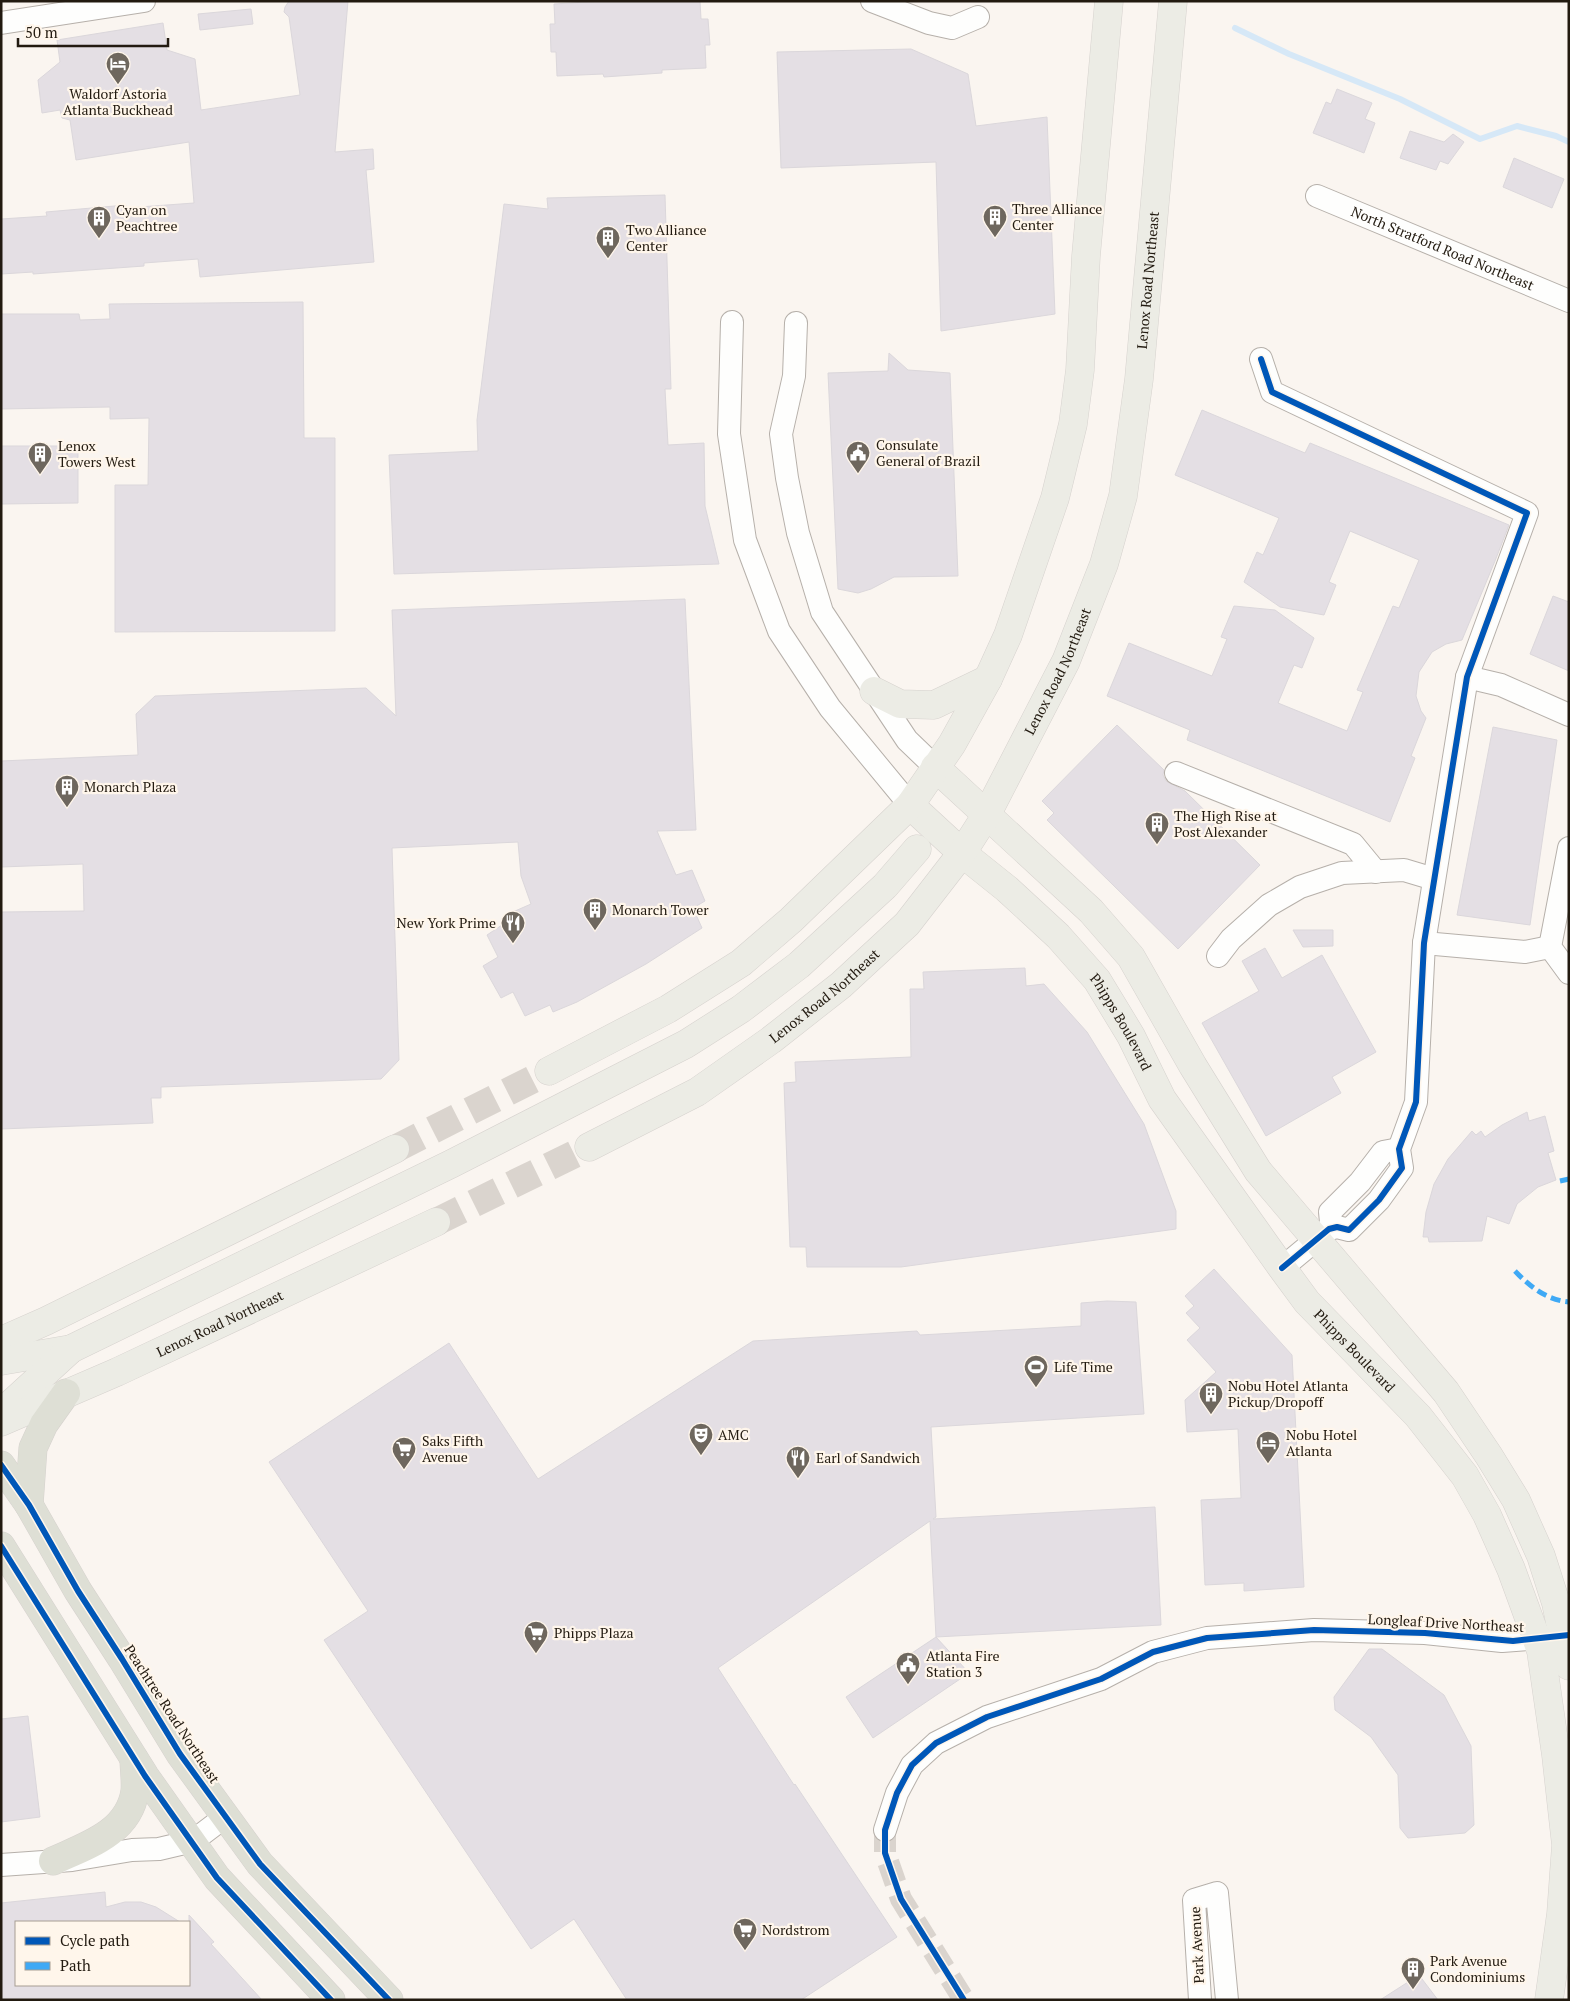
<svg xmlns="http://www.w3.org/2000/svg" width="1570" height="2001" font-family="'PT Serif',serif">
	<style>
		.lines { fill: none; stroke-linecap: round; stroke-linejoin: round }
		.stream { stroke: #d6e8f7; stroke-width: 6 }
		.building { fill: #e4dfe4; stroke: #dbd7db }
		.minor-tunnel { stroke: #dad4ce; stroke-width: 22; stroke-dasharray: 22 11; stroke-linecap: butt }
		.major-tunnel { stroke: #dad4ce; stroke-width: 28; stroke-dasharray: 28 14; stroke-linecap: butt }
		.minor-casing { stroke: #b6b0aa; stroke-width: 24 }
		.major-casing { stroke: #d6d2ce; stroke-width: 29 }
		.highway-casing { stroke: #d6d2ce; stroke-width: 29 }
		.minor { stroke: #fefefd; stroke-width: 22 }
		.major { stroke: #ecece5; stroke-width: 28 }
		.highway { stroke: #dedfd5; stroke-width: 28 }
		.quiet { stroke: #3fa9f5; stroke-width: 5; stroke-dasharray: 10 5; stroke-linecap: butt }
		.cycleway-casing { stroke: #fff6eb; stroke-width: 9 }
		.cycleway { stroke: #0057b8; stroke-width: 6 }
		.labels { text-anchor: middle; stroke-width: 4.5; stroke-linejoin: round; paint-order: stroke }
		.poi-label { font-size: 14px; fill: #221a10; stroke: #fff6eb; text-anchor: start }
		.street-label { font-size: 14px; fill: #221a10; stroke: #fff6eb }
	</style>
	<rect width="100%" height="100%" fill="#faf5f0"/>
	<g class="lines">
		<path class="stream" d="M1235,28L1289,54L1400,99L1480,139L1517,126L1556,136L1569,142"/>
	</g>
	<g class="building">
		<path d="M289,1H348L335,152L373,149L374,169L366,170L374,262L200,277L198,259L144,263V266L33,274V272L1,274V219L47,216L46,212L126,205V208L194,203L189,142L76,160L70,120L62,118L60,110L42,113L38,80L60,62L57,40L163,23L167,50L195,59L201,110L300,95L289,17L284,12L285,7Z"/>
		<path d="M602,1H700L701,19H708L710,45H705L706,68L662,70V73L604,77L603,74L557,76L556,52H551L550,24H555L554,4Z"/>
		<path d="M251,9L253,24L200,30L198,14Z"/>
		<path d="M911,49L968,74L976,126L1047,117L1055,314L941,331L936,162L781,168L777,52Z"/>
		<path d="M1337,89L1372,103L1365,119L1375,123L1364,153L1313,133L1326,102L1331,104Z"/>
		<path d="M1410,131L1444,142L1453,134L1464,142L1448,164L1440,161L1436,170L1400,158Z"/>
		<path d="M1514,158L1564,179L1552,208L1503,187Z"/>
		<path d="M665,195L671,389H665L668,445L704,443L705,506L719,564L394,574L389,455L478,451L477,420L504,204L548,209L547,198Z"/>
		<path d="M303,302L304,438H335V631L115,632V485H148L149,418L110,419V407L1,409V314H79L80,320L110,319L109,304Z"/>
		<path d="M889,353L908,370L950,373L958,576L894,577L871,589L858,593L838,589L828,373L888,371Z"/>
		<path d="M1202,410L1305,453L1310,443L1509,525L1495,561L1462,640L1446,644L1432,652L1419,672L1416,696L1421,711L1426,718L1411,756L1415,758L1390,822L1187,740L1190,730L1107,696L1129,643L1212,676L1227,639L1221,637L1234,606L1275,610L1314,638L1302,668L1294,665L1278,703L1347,731L1363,692L1357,690L1393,606L1399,608L1419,560L1350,531L1329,582L1336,585L1324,615L1280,607L1244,582L1257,552L1263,555L1279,518L1175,475Z"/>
		<path d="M1,446H78V503L1,504Z"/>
		<path d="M1553,596L1569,602V671L1530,654Z"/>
		<path d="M685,599L696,830L657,831L676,875L692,870L705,901L693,908L702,928L646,964L577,1002L553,1012L550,1005L525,1016L513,992L501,998L483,966L498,957L487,935L508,921L506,915L531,904L521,876L518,842L392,848L399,1060L381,1079L161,1087V1098H151L153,1123L1,1129V912L84,911L83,864L1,867V761L138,755L136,714L155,696L366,688L396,716L392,610Z"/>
		<path d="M1117,725L1164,770L1163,775L1166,781L1185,791L1260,865L1178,949L1047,820L1054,813L1042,801Z"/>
		<path d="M1493,727L1557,740L1530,925L1457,915Z"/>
		<path d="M1293,930H1333V946L1303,947Z"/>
		<path d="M1265,948L1282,978L1322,955L1376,1052L1332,1077L1341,1093L1266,1136L1202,1023L1259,991L1242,961Z"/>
		<path d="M1025,968L1026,986L1044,984L1087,1032L1144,1124L1176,1211V1229L901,1267H807L806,1247H790L784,1083L796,1082L795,1062L911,1057L910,989H924L923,972Z"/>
		<path d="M1527,1112L1529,1121L1545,1116L1554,1151L1548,1153L1556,1180L1538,1187L1517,1204L1509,1224L1487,1216L1482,1241L1429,1242L1428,1237H1423L1426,1212L1434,1184L1448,1159L1472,1131L1476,1135L1481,1131L1485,1137L1502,1125Z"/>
		<path d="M1214,1269L1292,1355L1304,1587L1244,1591V1583L1205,1585L1201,1500L1241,1498L1238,1429L1187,1432L1185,1400L1216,1372L1187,1340L1200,1328L1186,1313L1194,1306L1185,1296Z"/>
		<path d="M1107,1301L1136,1302L1144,1414L931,1427L936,1517L933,1519L1155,1507L1161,1625L936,1637L930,1521L718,1668L794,1785L795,1784L897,1937L801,2000H627L574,1919L531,1949L324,1640L368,1611L269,1462L449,1343L538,1479L753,1341L917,1331L920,1335L1081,1326V1303Z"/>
		<path d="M936,1637L969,1673L873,1738L846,1697Z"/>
		<path d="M1369,1649H1382L1444,1695L1471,1746L1474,1825L1465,1833L1408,1838L1400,1828L1398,1775L1371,1737L1335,1710L1334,1697Z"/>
		<path d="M28,1716L40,1817L1,1822V1719Z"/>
		<path d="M105,1892L106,1907L125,1902H141L156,1907L180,1922H16V1985H189V1915L214,1942L211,1944L262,2000H1V1903Z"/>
		<path d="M1419,1975L1438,2000H1380Z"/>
	</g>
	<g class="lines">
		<path class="minor-tunnel" d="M885,1830V1853L901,1899L964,2000"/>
		<g class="major-tunnel">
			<path d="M395,1149L549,1071"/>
			<path d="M436,1222L589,1147"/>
		</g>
		<defs>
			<g id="minor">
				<path d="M872,1L929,23L952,28L978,17"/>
				<path d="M1,23L144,1"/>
				<path id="s1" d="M1317,196L1569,301"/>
				<path d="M732,322L729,434L745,540L779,631L830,708L910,805"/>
				<path d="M796,323L794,376L781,434L787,478L798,533L822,612L907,740L935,767"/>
				<path d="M1261,359L1272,392L1527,513L1467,677L1424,943L1416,1102L1399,1149L1402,1168L1379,1200L1349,1230L1337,1227L1329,1229L1282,1268"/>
				<path d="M1467,677L1501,685L1569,715"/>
				<path d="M1176,773L1353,844L1376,872"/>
				<path d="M1569,848L1550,947L1569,973"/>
				<path d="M1424,943L1525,952L1550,947"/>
				<path d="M1218,956L1231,939L1269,905L1300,887L1342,873L1404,870L1434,879"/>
				<path d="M1329,1229L1331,1222L1330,1212L1360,1182L1383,1152L1399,1149"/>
				<path d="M885,1830L897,1793L912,1765L936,1743L987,1717L1101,1679L1153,1652L1207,1638L1314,1630L1425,1633L1502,1641L1553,1637"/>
				<path d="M1,1865L72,1860L132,1850L159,1849L193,1841L226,1816"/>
				<path d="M1200,2000L1194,1900L1217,1893L1227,2000"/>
			</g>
			<g id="major">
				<path d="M874,691L900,704L934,705L988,679"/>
				<path d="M935,767L1091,911L1131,957L1193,1066L1258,1171L1446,1392L1489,1456L1516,1500L1541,1556L1556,1603L1569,1666"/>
				<path id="s2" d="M910,805L962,853L1007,889L1058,936L1097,980L1131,1036L1162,1099L1282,1268L1307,1302L1418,1416L1465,1476L1487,1515L1511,1569L1541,1651L1556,1755L1566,1845L1561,1914L1549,2000"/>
				<path d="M549,1071L668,1009L741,963L791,920L910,805L952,744L988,679L1008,635L1055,498L1073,424L1080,370L1086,256L1109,1"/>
				<path id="s3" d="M589,1147L697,1092L771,1040L841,985L907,924L962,853L987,814L1066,661L1104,564L1123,496L1139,379L1173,1"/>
				<path d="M1,1341L46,1321L395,1149"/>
				<path d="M1,1361L71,1349L451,1164L686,1044L741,1009L799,965L885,886L917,849"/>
				<path d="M1,1413L71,1349"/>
				<path id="s4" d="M1,1422L117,1372L436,1222"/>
			</g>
			<g id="highway">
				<path d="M1,1465L29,1505L78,1591L122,1659L180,1754L260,1864L389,2000"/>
				<path d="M29,1505L33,1448L44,1424L66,1393"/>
				<path d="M1,1546L145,1776L217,1878L331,2000"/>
				<path d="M53,1861C86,1846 129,1833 135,1791C136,1781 134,1769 134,1759"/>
			</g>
		</defs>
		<use href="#minor" class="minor-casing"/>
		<use href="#major" class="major-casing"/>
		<use href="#highway" class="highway-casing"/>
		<use href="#minor" class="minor"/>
		<use href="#major" class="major"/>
		<use href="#highway" class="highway"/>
		<g class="quiet">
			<path d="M1560,1181L1569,1179"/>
			<path d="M1515,1271C1530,1287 1547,1300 1569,1302"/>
		</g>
		<defs>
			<g id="cycleway">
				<path d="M1261,359L1272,392L1527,513L1467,677L1424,943L1416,1102L1399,1149L1402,1168L1379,1200L1349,1230L1337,1227L1329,1229L1282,1268"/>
				<path d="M1,1465L29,1505L78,1591L122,1659L180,1754L260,1864L389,2000"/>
				<path d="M1,1546L145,1776L217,1878L331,2000"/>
				<path d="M964,2000L901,1899L885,1853V1830L897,1793L912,1765L936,1743L987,1717L1101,1679L1153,1652L1207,1638L1314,1630L1425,1633L1513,1641L1569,1635"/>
			</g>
		</defs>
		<use href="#cycleway" class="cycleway-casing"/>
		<use href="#cycleway" class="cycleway"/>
	</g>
	<defs>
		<symbol id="hotel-pin" viewBox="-11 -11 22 30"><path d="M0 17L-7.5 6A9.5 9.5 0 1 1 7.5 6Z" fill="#6e675e" stroke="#fff6eb"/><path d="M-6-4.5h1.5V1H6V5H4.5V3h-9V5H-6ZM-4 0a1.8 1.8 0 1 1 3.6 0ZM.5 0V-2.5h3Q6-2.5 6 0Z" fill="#fff"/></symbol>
		<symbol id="building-pin" viewBox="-11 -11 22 30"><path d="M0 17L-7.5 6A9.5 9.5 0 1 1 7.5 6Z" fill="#6e675e" stroke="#fff6eb"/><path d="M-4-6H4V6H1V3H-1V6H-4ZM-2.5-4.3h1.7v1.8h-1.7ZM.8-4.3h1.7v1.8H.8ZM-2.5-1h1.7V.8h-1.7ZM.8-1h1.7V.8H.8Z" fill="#fff"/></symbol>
		<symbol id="civic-pin" viewBox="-11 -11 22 30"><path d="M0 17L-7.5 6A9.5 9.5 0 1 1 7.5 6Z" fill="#6e675e" stroke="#fff6eb"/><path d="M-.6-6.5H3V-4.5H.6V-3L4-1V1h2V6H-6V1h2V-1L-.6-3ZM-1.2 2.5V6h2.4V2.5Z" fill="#fff"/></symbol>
		<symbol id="restaurant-pin" viewBox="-11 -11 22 30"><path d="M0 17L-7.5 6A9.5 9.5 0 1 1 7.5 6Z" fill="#6e675e" stroke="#fff6eb"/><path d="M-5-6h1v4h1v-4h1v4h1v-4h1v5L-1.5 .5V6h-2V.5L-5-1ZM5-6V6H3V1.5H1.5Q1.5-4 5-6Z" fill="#fff"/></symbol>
		<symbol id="stadium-pin" viewBox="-11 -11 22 30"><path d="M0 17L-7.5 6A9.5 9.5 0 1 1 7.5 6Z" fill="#6e675e" stroke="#fff6eb"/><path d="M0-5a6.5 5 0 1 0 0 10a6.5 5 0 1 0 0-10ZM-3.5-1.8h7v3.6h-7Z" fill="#fff"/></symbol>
		<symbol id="theatre-pin" viewBox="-11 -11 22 30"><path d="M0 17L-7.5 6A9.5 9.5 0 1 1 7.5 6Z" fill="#6e675e" stroke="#fff6eb"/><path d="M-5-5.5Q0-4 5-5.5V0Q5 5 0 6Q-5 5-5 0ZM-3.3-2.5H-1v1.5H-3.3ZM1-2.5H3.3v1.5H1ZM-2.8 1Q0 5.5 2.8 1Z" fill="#fff"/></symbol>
		<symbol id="supermarket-pin" viewBox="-11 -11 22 30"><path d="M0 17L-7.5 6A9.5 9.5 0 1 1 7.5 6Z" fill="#6e675e" stroke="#fff6eb"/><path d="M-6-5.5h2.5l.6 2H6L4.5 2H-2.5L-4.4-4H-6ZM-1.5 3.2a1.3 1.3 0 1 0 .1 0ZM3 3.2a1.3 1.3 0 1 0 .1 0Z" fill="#fff"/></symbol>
	</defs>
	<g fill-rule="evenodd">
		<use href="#hotel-pin" x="104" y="50" width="28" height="38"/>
		<use href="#building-pin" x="981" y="203" width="28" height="38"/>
		<use href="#building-pin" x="85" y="204" width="28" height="38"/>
		<use href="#building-pin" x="594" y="224" width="28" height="38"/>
		<use href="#civic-pin" x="844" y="439" width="28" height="38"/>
		<use href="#building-pin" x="26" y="440" width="28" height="38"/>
		<use href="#building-pin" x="53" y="773" width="28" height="38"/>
		<use href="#building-pin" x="1143" y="810" width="28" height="38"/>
		<use href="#building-pin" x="581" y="896" width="28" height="38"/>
		<use href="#restaurant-pin" x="499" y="909" width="28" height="38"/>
		<use href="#stadium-pin" x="1022" y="1353" width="28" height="38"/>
		<use href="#building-pin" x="1197" y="1380" width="28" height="38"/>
		<use href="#theatre-pin" x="687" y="1421" width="28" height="38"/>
		<use href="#hotel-pin" x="1254" y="1429" width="28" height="38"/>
		<use href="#supermarket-pin" x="390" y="1435" width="28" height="38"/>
		<use href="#restaurant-pin" x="784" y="1444" width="28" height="38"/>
		<use href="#supermarket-pin" x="522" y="1619" width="28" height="38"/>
		<use href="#civic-pin" x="894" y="1650" width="28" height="38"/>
		<use href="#supermarket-pin" x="731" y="1916" width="28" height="38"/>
		<use href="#building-pin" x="1399" y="1955" width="28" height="38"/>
	</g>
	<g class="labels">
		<g class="poi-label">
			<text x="118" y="99" text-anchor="middle">Waldorf Astoria<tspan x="118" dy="16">Atlanta Buckhead</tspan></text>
			<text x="1012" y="214">Three Alliance<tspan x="1012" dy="16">Center</tspan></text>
			<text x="116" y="215">Cyan on<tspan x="116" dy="16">Peachtree</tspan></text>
			<text x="626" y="235">Two Alliance<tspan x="626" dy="16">Center</tspan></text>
			<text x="876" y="450">Consulate<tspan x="876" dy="16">General of Brazil</tspan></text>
			<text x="58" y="451">Lenox<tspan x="58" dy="16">Towers West</tspan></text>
			<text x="84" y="792">Monarch Plaza</text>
			<text x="1174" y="821">The High Rise at<tspan x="1174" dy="16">Post Alexander</tspan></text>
			<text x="612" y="915">Monarch Tower</text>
			<text x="496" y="928" text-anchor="end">New York Prime</text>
			<text x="1054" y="1372">Life Time</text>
			<text x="1228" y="1391">Nobu Hotel Atlanta<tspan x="1228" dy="16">Pickup/Dropoff</tspan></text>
			<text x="718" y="1440">AMC</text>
			<text x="1286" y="1440">Nobu Hotel<tspan x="1286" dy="16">Atlanta</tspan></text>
			<text x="422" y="1446">Saks Fifth<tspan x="422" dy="16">Avenue</tspan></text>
			<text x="816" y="1463">Earl of Sandwich</text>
			<text x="554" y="1638">Phipps Plaza</text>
			<text x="926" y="1661">Atlanta Fire<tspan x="926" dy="16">Station 3</tspan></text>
			<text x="762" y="1935">Nordstrom</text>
			<text x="1430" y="1966">Park Avenue<tspan x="1430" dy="16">Condominiums</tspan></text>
		</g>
		<g class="street-label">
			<text dy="5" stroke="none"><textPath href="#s1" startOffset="136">North Stratford Road Northeast</textPath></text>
			<text dy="5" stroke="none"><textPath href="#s3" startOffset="1091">Lenox Road Northeast</textPath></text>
			<text dy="5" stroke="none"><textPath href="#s3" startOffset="686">Lenox Road Northeast</textPath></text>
			<text dy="5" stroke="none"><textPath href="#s3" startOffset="281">Lenox Road Northeast</textPath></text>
			<text dy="5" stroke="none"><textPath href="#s2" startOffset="305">Phipps Boulevard</textPath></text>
			<text dy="5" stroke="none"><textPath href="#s4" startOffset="240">Lenox Road Northeast</textPath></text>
			<text dy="5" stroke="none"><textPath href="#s2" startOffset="710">Phipps Boulevard</textPath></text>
			<text transform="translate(1446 1623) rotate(3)" y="5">Longleaf Drive Northeast</text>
			<text transform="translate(172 1714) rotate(57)" y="5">Peachtree Road Northeast</text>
			<text transform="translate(1197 1945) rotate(-93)" y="5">Park Avenue</text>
		</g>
	</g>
	<rect width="1570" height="2001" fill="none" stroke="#221a10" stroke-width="5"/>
	<rect x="15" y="1921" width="175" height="65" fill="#fff6eb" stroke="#a79e93"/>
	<rect x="25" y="1937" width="25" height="8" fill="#0057b8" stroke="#a79e93"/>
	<text x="60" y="1946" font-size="15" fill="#221a10">Cycle path</text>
	<rect x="25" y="1962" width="25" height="8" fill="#3fa9f5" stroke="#a79e93"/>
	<text x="60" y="1971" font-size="15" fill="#221a10">Path</text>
	<path d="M18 38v8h150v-8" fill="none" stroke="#221a10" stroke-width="2.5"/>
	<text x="25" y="38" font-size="15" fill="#221a10" stroke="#fff6eb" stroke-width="4" paint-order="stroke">50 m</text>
</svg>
